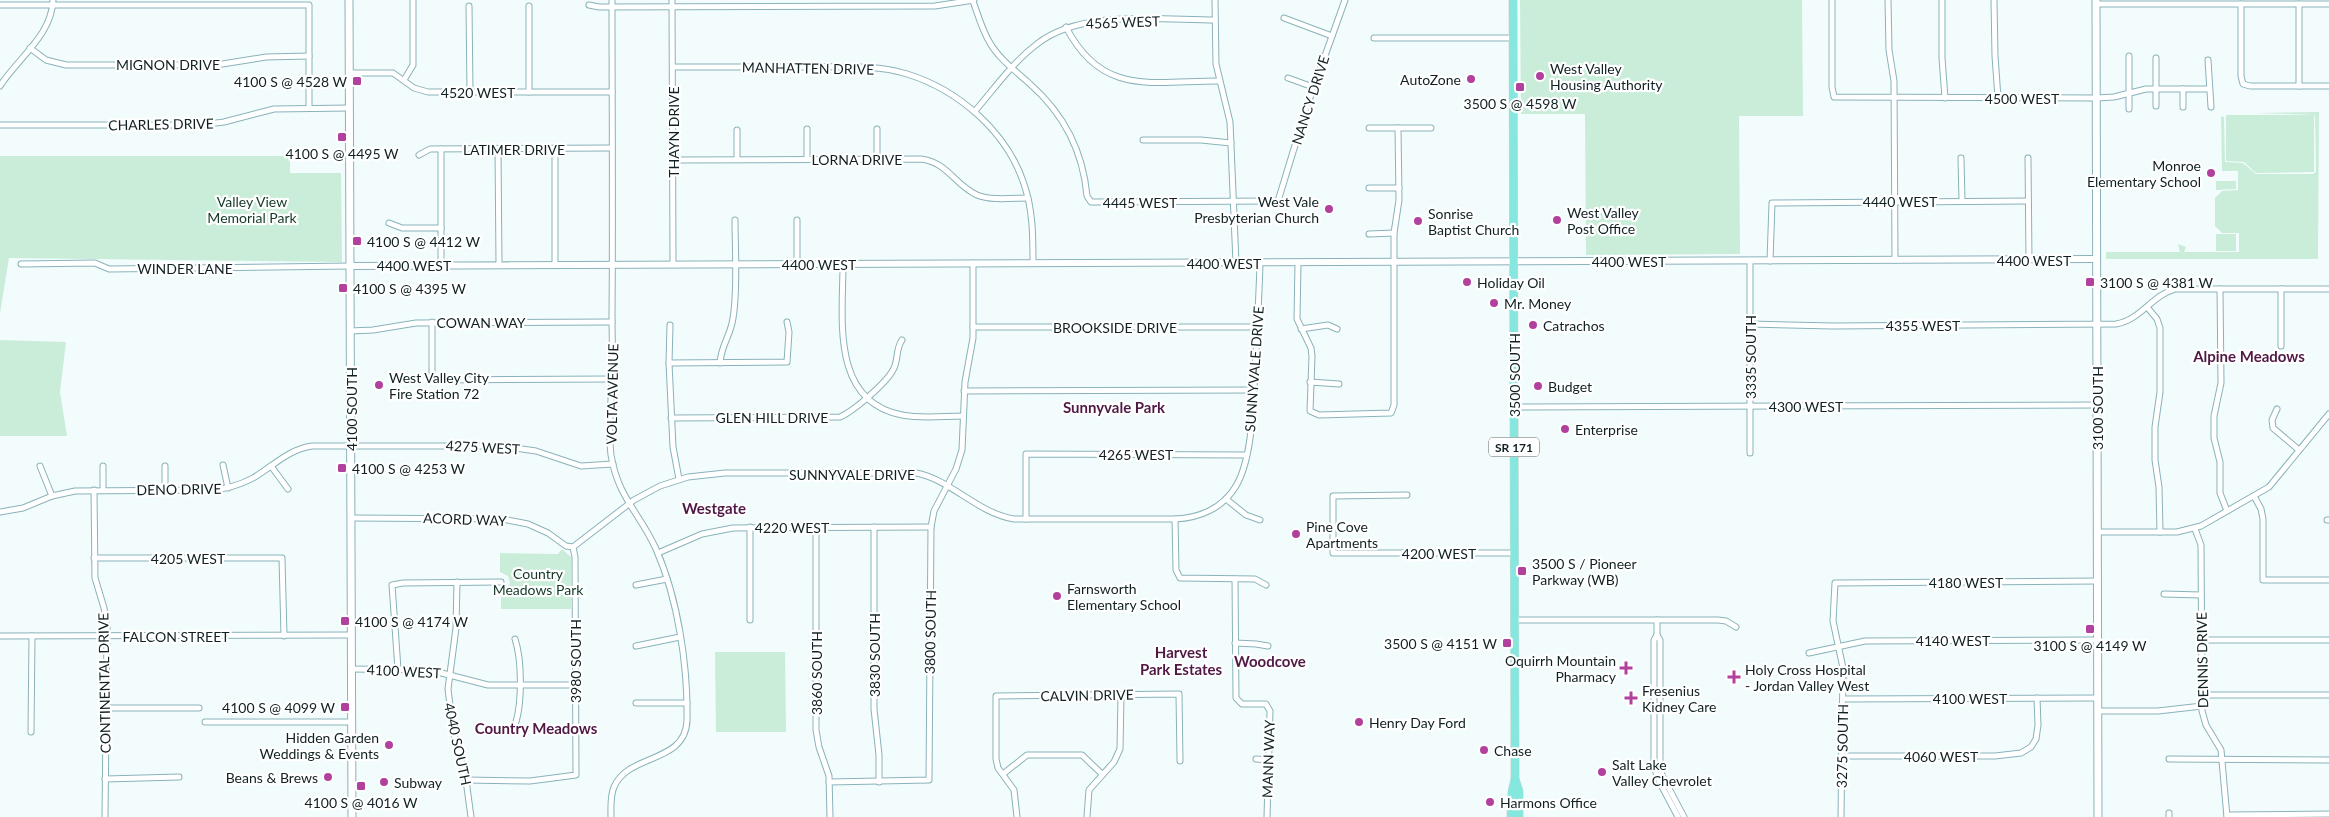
<svg xmlns="http://www.w3.org/2000/svg" width="2329" height="817" viewBox="0 0 2329 817" font-family="Lato,sans-serif">
<style>
.green{fill:#c9edd9}
.lines{fill:none;stroke-linecap:round;stroke-linejoin:round}
.minor-casing{stroke:#89b2ba;stroke-width:7}
.tertiary-casing{stroke:#89b2ba;stroke-width:8}
.secondary-casing{stroke:#89b2ba;stroke-width:9}
.primary-casing{stroke:#d4d7d7;stroke-width:9}
.minor{stroke:#fff;stroke-width:5}
.tertiary{stroke:#fff;stroke-width:6}
.secondary{stroke:#fff;stroke-width:7}
.primary{stroke:#86e7df;stroke-width:8}
.poi-dot{fill:#b2419d;stroke:#fff;stroke-width:2}
.labels{text-anchor:middle;dominant-baseline:central;stroke-width:4.5;stroke-linejoin:round;paint-order:stroke}
.shield{fill:#fff;stroke:#586365;stroke-width:1}
.shield-label{font-size:12px;font-weight:bold;fill:#102023}
.street-label{font-size:14px;fill:#102023;stroke:#fff}
.poi-label{font-size:14px;fill:#102023;stroke:#fff;text-anchor:start}
.park-label{font-size:14px;fill:#123827;stroke:#fff}
.neighbourhood-label{font-size:15px;font-weight:bold;fill:#501945;stroke:#fff}
</style>
<rect width="100%" height="100%" fill="#f3fcfd"/>
<!-- green -->
<g class="green">
<path d="M1520,0H1802L1803,116H1739L1740,254L1586,255L1585,114H1521Z"/>
<path d="M2319,112L2318,259H2106V252H2180L2178,244L2186,247L2184,252H2239V233H2222L2215,226V198L2222,191L2238,190V171H2222L2221,116L2224,117L2225,162L2243,163L2256,174H2313L2316,172L2315,115L2254,113Z"/>
<path d="M2226,115H2314V172L2256,173L2244,162L2226,161Z"/>
<path d="M0,156H290V173H341L342,262L9,258L0,313Z"/>
<path d="M2216,181H2236V189L2216,190Z"/>
<rect x="2216" y="234" width="20" height="17"/>
<path d="M0,340L66,342L60,392L67,436H0Z"/>
<path d="M562,549L571,557V609H501V592L507,589L510,583L508,576L500,572V553L558,554Z"/>
<path d="M715,652H785L786,732H716Z"/>
</g>
<g class="lines">
<defs>
<g id="minor">
<path d="M672,0L673,264"/>
<path d="M1215,0L1216,64L1230,122L1236,263"/>
<path d="M1832,0V87L1834,97L2097,98L2114,97L2146,89H2208"/>
<path d="M1888,0L1889,50L1894,81L1895,260"/>
<path d="M973,1C978,15 982,30 990,43C999,59 1017,72 1030,84C1064,114 1083,151 1087,196L1091,202H1097L1278,201L1307,106L1345,0"/>
<path d="M1942,1V58L1945,98"/>
<path d="M1994,1L1995,56L1998,98"/>
<path d="M2096,4H2329"/>
<path d="M2241,4V76L2243,84L2250,86H2329"/>
<path d="M2299,4V86"/>
<path d="M0,5H309V108"/>
<path d="M589,5L599,7L935,6L974,0"/>
<path d="M469,6L470,92"/>
<path d="M529,6V92"/>
<path d="M1284,18L1332,36"/>
<path d="M1066,27C1102,97 1152,81 1219,81"/>
<path d="M1374,38H1513"/>
<path d="M30,48L46,60L66,65H216L266,57L309,56"/>
<path d="M2129,56V109"/>
<path d="M2156,58V106"/>
<path d="M2208,60L2211,107"/>
<path d="M673,67C718,67 764,67 809,67C842,67 876,64 907,74C959,90 1007,132 1024,184C1033,210 1033,237 1033,263"/>
<path d="M349,73H393L414,88L428,92H612"/>
<path d="M1288,78L1313,87"/>
<path d="M404,80L413,65V0"/>
<path d="M0,86C18,58 52,35 53,0"/>
<path d="M2183,89V107"/>
<path d="M975,111C994,89 1013,62 1037,44C1081,9 1161,20 1215,20"/>
<path d="M0,125H200L224,122L274,109L350,108"/>
<path d="M1369,128H1431"/>
<path d="M807,129V159"/>
<path d="M877,129V159"/>
<path d="M1143,140H1201L1231,143"/>
<path d="M555,148V264"/>
<path d="M441,149V265"/>
<path d="M498,149L499,264"/>
<path d="M419,155L430,149L611,148"/>
<path d="M1961,158L1962,201"/>
<path d="M2028,158L2029,260"/>
<path d="M737,159V130"/>
<path d="M673,160L921,159C947,162 955,185 977,195C992,201 1012,198 1028,198"/>
<path d="M1369,188H1399"/>
<path d="M389,223L402,228H441"/>
<path d="M1369,234L1394,233"/>
<path d="M1750,261V453"/>
<path d="M1770,261L1772,203L2028,201"/>
<path d="M1298,263L1297,319L1311,348L1312,356L1310,411L1319,415L1391,413L1394,405V233L1399,200L1398,128"/>
<path d="M21,264L95,263L109,269L350,266"/>
<path d="M797,264V220"/>
<path d="M843,264C843,318 830,401 902,415C922,419 944,416 963,416"/>
<path d="M2220,289L2221,383L2214,416V438L2220,462V493L2227,511"/>
<path d="M2281,289V346"/>
<path d="M2147,307L2157,319L2160,328V392L2155,427V460L2159,487L2160,532"/>
<path d="M432,322V380L612,379"/>
<path d="M1749,324L1833,326L2116,324C2141,320 2152,295 2175,289H2329"/>
<path d="M670,325L669,363L673,447L679,479"/>
<path d="M973,327H1257"/>
<path d="M1301,329L1328,325L1337,329"/>
<path d="M350,331L373,330L416,323L612,322"/>
<path d="M669,363L787,362L789,332L787,322"/>
<path d="M720,363C721,345 731,335 733,318C738,289 735,250 735,220"/>
<path d="M1310,382L1339,384"/>
<path d="M964,391L1254,390"/>
<path d="M1514,407L2097,405"/>
<path d="M2277,409L2272,420L2273,428L2299,450"/>
<path d="M671,418L840,417C854,411 886,383 893,370C899,360 895,350 902,340"/>
<path d="M223,465L228,488"/>
<path d="M40,466L52,496"/>
<path d="M103,466V490"/>
<path d="M271,466L288,489"/>
<path d="M94,490L95,578L104,608L107,628L105,817"/>
<path d="M165,490V466"/>
<path d="M1407,495L1333,496V553H1514"/>
<path d="M2254,496L2261,509L2263,519V580H2329"/>
<path d="M1226,499L1246,515L1260,520"/>
<path d="M0,512L23,508L52,496L75,491L211,490C226,489 240,485 253,478C272,467 289,449 312,446H501L536,451L581,466L613,464"/>
<path d="M351,518L502,519L528,524L548,533L566,546L573,547"/>
<path d="M1026,519V454L1246,455"/>
<path d="M1175,519L1176,570L1180,578L1255,579L1266,585"/>
<path d="M2327,520H2329"/>
<path d="M750,527V620"/>
<path d="M816,527V730L819,747L829,776L830,817"/>
<path d="M874,527V709L879,755V782"/>
<path d="M2195,529L2201,545L2202,711L2206,725L2221,750L2227,817"/>
<path d="M2098,532H2177L2201,526L2269,487L2329,414"/>
<path d="M573,547L634,500L660,486L688,477L725,473H916C950,479 977,513 1014,519H1175C1200,518 1223,508 1236,486C1253,457 1253,403 1255,370C1257,334 1259,298 1260,263"/>
<path d="M658,553L702,534L733,528L931,527"/>
<path d="M94,558H282L284,636"/>
<path d="M1235,579L1236,698L1242,704H1266L1270,711L1267,817"/>
<path d="M457,582L456,628L448,689L453,730L466,780L471,817"/>
<path d="M636,585L667,579"/>
<path d="M2164,594L2201,595"/>
<path d="M1514,620H1718L1726,621L1736,627"/>
<path d="M1657,620V635L1660,640V767L1662,775L1684,817"/>
<path d="M1657,635L1654,640V767L1659,781L1678,817"/>
<path d="M0,636L351,635"/>
<path d="M515,639C522,660 522,701 516,722"/>
<path d="M2201,640H2329"/>
<path d="M1235,643L1256,644L1268,646"/>
<path d="M636,646L680,637"/>
<path d="M1809,653L1865,641L2098,640"/>
<path d="M351,669L430,670L488,685H575"/>
<path d="M398,669L392,585L403,583L501,582"/>
<path d="M2201,695H2329"/>
<path d="M1843,699L2098,698"/>
<path d="M636,703H687"/>
<path d="M105,708H199"/>
<path d="M2098,711H2158L2202,706"/>
<path d="M205,722H352"/>
<path d="M31,732L32,636"/>
<path d="M1841,756H1995L2021,753L2031,747L2036,739L2038,725L2037,698"/>
<path d="M1256,759L1269,760"/>
<path d="M2169,759L2329,760"/>
<path d="M1003,774L1027,755H1082L1102,774"/>
<path d="M105,779L179,777"/>
<path d="M466,780L530,781L576,775L575,557L573,547"/>
<path d="M829,782L929,780L931,527L934,511L956,469L962,450L965,382L973,338V263"/>
<path d="M2169,813V817"/>
<path d="M2227,815L2329,814"/>
<path d="M611,817C611,807 610,796 614,787C628,753 686,764 687,720C688,666 678,599 656,549C640,513 618,498 611,455C608,430 611,406 612,381C613,359 612,337 612,315C613,210 612,105 612,0"/>
<path d="M1017,817L1014,790L998,768L996,759V696L1179,694L1180,761"/>
<path d="M1087,817L1089,790L1114,762L1120,749L1121,695"/>
<path d="M1841,817L1843,668L1833,621L1835,583L2098,581"/>
</g>
<path id="tertiary" d="M350,266L2097,259"/>
<g id="secondary">
<path d="M349,0L352,817"/>
<path d="M2096,0L2098,817"/>
</g>
<g id="primary">
<path d="M1515,779L1519,791V817"/>
<path d="M1511,817L1512,792L1515,779L1513,0"/>
</g>
</defs>
<!-- minor casing -->
<use href="#minor" class="minor-casing"/>
<!-- tertiary casing -->
<use href="#tertiary" class="tertiary-casing"/>
<!-- secondary casing -->
<use href="#secondary" class="secondary-casing"/>
<!-- primary casing -->
<use href="#primary" class="primary-casing"/>
<!-- minor -->
<use href="#minor" class="minor"/>
<!-- tertiary -->
<use href="#tertiary" class="tertiary"/>
<!-- secondary -->
<use href="#secondary" class="secondary"/>
<!-- primary -->
<use href="#primary" class="primary"/>
</g>
<!-- markers -->
<g class="poi-dot">
<circle cx="1540" cy="76" r="5"/>
<circle cx="1471" cy="79" r="5"/>
<rect x="352" y="76" width="10" height="10" rx="2.5"/>
<rect x="1515" y="82" width="10" height="10" rx="2.5"/>
<rect x="337" y="132" width="10" height="10" rx="2.5"/>
<circle cx="2211" cy="173" r="5"/>
<circle cx="1329" cy="209" r="5"/>
<circle cx="1557" cy="220" r="5"/>
<circle cx="1418" cy="221" r="5"/>
<rect x="352" y="236" width="10" height="10" rx="2.5"/>
<circle cx="1467" cy="282" r="5"/>
<rect x="2085" y="277" width="10" height="10" rx="2.5"/>
<rect x="338" y="283" width="10" height="10" rx="2.5"/>
<circle cx="1494" cy="303" r="5"/>
<circle cx="1533" cy="325" r="5"/>
<circle cx="379" cy="385" r="5"/>
<circle cx="1538" cy="386" r="5"/>
<circle cx="1565" cy="429" r="5"/>
<rect x="337" y="463" width="10" height="10" rx="2.5"/>
<circle cx="1296" cy="534" r="5"/>
<rect x="1517" y="566" width="10" height="10" rx="2.5"/>
<circle cx="1057" cy="596" r="5"/>
<rect x="340" y="616" width="10" height="10" rx="2.5"/>
<rect x="2085" y="624" width="10" height="10" rx="2.5"/>
<rect x="1502" y="638" width="10" height="10" rx="2.5"/>
<path d="M1623.5 660.5h5v5h5v5h-5v5h-5v-5h-5v-5h5z"/>
<path d="M1731.5 669.5h5v5h5v5h-5v5h-5v-5h-5v-5h5z"/>
<path d="M1628.5 690.5h5v5h5v5h-5v5h-5v-5h-5v-5h5z"/>
<rect x="340" y="702" width="10" height="10" rx="2.5"/>
<circle cx="1359" cy="722" r="5"/>
<circle cx="389" cy="745" r="5"/>
<circle cx="1484" cy="750" r="5"/>
<circle cx="1602" cy="772" r="5"/>
<circle cx="328" cy="777" r="5"/>
<circle cx="384" cy="782" r="5"/>
<rect x="356" y="781" width="10" height="10" rx="2.5"/>
<circle cx="1490" cy="802" r="5"/>
</g>
<g class="labels">
<!-- shield labels -->
<rect class="shield" x="1489" y="437.5" width="50" height="19" rx="4"/>
<g class="shield-label">
<text x="1514" y="447">SR 171</text>
</g>
<!-- street labels -->
<g class="street-label">
<text transform="translate(1123 22) rotate(-2)">4565 WEST</text>
<text x="168" y="64">MIGNON DRIVE</text>
<text transform="translate(808 68) rotate(1)">MANHATTEN DRIVE</text>
<text x="478" y="92">4520 WEST</text>
<text x="2022" y="98">4500 WEST</text>
<text transform="translate(1310 100) rotate(-72)">NANCY DRIVE</text>
<text transform="translate(161 124) rotate(-1)">CHARLES DRIVE</text>
<text transform="translate(673 132) rotate(-90)">THAYN DRIVE</text>
<text x="514" y="149">LATIMER DRIVE</text>
<text x="857" y="159">LORNA DRIVE</text>
<text x="1900" y="201">4440 WEST</text>
<text x="1140" y="202">4445 WEST</text>
<text x="2034" y="260">4400 WEST</text>
<text x="1629" y="261">4400 WEST</text>
<text x="1224" y="263">4400 WEST</text>
<text x="819" y="264">4400 WEST</text>
<text x="414" y="265">4400 WEST</text>
<text x="185" y="268">WINDER LANE</text>
<text x="481" y="322">COWAN WAY</text>
<text x="1923" y="325">4355 WEST</text>
<text x="1115" y="327">BROOKSIDE DRIVE</text>
<text transform="translate(1750 357) rotate(-90)">3335 SOUTH</text>
<text transform="translate(1254 369) rotate(-86)">SUNNYVALE DRIVE</text>
<text transform="translate(1514 375) rotate(-90)">3500 SOUTH</text>
<text transform="translate(612 394) rotate(-89)">VOLTA AVENUE</text>
<text x="1806" y="406">4300 WEST</text>
<text transform="translate(2097 408) rotate(-90)">3100 SOUTH</text>
<text transform="translate(351 409) rotate(-90)">4100 SOUTH</text>
<text x="772" y="417">GLEN HILL DRIVE</text>
<text transform="translate(483 447) rotate(3)">4275 WEST</text>
<text x="1136" y="454">4265 WEST</text>
<text x="852" y="474">SUNNYVALE DRIVE</text>
<text transform="translate(179 489) rotate(-1)">DENO DRIVE</text>
<text transform="translate(465 519) rotate(2)">ACORD WAY</text>
<text x="792" y="527">4220 WEST</text>
<text x="1439" y="553">4200 WEST</text>
<text x="188" y="558">4205 WEST</text>
<text x="1966" y="582">4180 WEST</text>
<text transform="translate(930 632) rotate(-89)">3800 SOUTH</text>
<text x="176" y="636">FALCON STREET</text>
<text x="1953" y="640">4140 WEST</text>
<text transform="translate(874 655) rotate(-90)">3830 SOUTH</text>
<text transform="translate(2202 660) rotate(-91)">DENNIS DRIVE</text>
<text transform="translate(575 661) rotate(-90)">3980 SOUTH</text>
<text transform="translate(404 671) rotate(3)">4100 WEST</text>
<text transform="translate(816 673) rotate(-90)">3860 SOUTH</text>
<text transform="translate(104 683) rotate(-91)">CONTINENTAL DRIVE</text>
<text transform="translate(1087 695) rotate(-1)">CALVIN DRIVE</text>
<text x="1970" y="698">4100 WEST</text>
<text transform="translate(458 744) rotate(78)">4040 SOUTH</text>
<text transform="translate(1842 746) rotate(-89)">3275 SOUTH</text>
<text x="1941" y="756">4060 WEST</text>
<text transform="translate(1268 759) rotate(-88)">MANN WAY</text>
</g>
<!-- poi labels -->
<g class="poi-label">
<text x="1550" y="68">West Valley<tspan x="1550" dy="16">Housing Authority</tspan></text>
<text x="1461" y="79" text-anchor="end">AutoZone</text>
<text x="347" y="81" text-anchor="end">4100 S @ 4528 W</text>
<text x="1520" y="103" text-anchor="middle">3500 S @ 4598 W</text>
<text x="342" y="153" text-anchor="middle">4100 S @ 4495 W</text>
<text x="2201" y="165" text-anchor="end">Monroe<tspan x="2201" dy="16">Elementary School</tspan></text>
<text x="1319" y="201" text-anchor="end">West Vale<tspan x="1319" dy="16">Presbyterian Church</tspan></text>
<text x="1567" y="212">West Valley<tspan x="1567" dy="16">Post Office</tspan></text>
<text x="1428" y="213">Sonrise<tspan x="1428" dy="16">Baptist Church</tspan></text>
<text x="367" y="241">4100 S @ 4412 W</text>
<text x="1477" y="282">Holiday Oil</text>
<text x="2100" y="282">3100 S @ 4381 W</text>
<text x="353" y="288">4100 S @ 4395 W</text>
<text x="1504" y="303">Mr. Money</text>
<text x="1543" y="325">Catrachos</text>
<text x="389" y="377">West Valley City<tspan x="389" dy="16">Fire Station 72</tspan></text>
<text x="1548" y="386">Budget</text>
<text x="1575" y="429">Enterprise</text>
<text x="352" y="468">4100 S @ 4253 W</text>
<text x="1306" y="526">Pine Cove<tspan x="1306" dy="16">Apartments</tspan></text>
<text x="1532" y="563">3500 S / Pioneer<tspan x="1532" dy="16">Parkway (WB)</tspan></text>
<text x="1067" y="588">Farnsworth<tspan x="1067" dy="16">Elementary School</tspan></text>
<text x="355" y="621">4100 S @ 4174 W</text>
<text x="1497" y="643" text-anchor="end">3500 S @ 4151 W</text>
<text x="2090" y="645" text-anchor="middle">3100 S @ 4149 W</text>
<text x="1616" y="660" text-anchor="end">Oquirrh Mountain<tspan x="1616" dy="16">Pharmacy</tspan></text>
<text x="1745" y="669">Holy Cross Hospital<tspan x="1745" dy="16">- Jordan Valley West</tspan></text>
<text x="1642" y="690">Fresenius<tspan x="1642" dy="16">Kidney Care</tspan></text>
<text x="335" y="707" text-anchor="end">4100 S @ 4099 W</text>
<text x="1369" y="722">Henry Day Ford</text>
<text x="379" y="737" text-anchor="end">Hidden Garden<tspan x="379" dy="16">Weddings &amp; Events</tspan></text>
<text x="1494" y="750">Chase</text>
<text x="1612" y="764">Salt Lake<tspan x="1612" dy="16">Valley Chevrolet</tspan></text>
<text x="318" y="777" text-anchor="end">Beans &amp; Brews</text>
<text x="394" y="782">Subway</text>
<text x="361" y="802" text-anchor="middle">4100 S @ 4016 W</text>
<text x="1500" y="802">Harmons Office</text>
</g>
<!-- park labels -->
<g class="park-label">
<text x="252" y="201">Valley View<tspan x="252" dy="16">Memorial Park</tspan></text>
<text x="538" y="573">Country<tspan x="538" dy="16">Meadows Park</tspan></text>
</g>
<!-- neighbourhood labels -->
<g class="neighbourhood-label">
<text x="2249" y="356">Alpine Meadows</text>
<text x="1114" y="407">Sunnyvale Park</text>
<text x="714" y="508">Westgate</text>
<text x="1181" y="652">Harvest<tspan x="1181" dy="17">Park Estates</tspan></text>
<text x="1270" y="661">Woodcove</text>
<text x="536" y="728">Country Meadows</text>
</g>
</g>
</svg>
